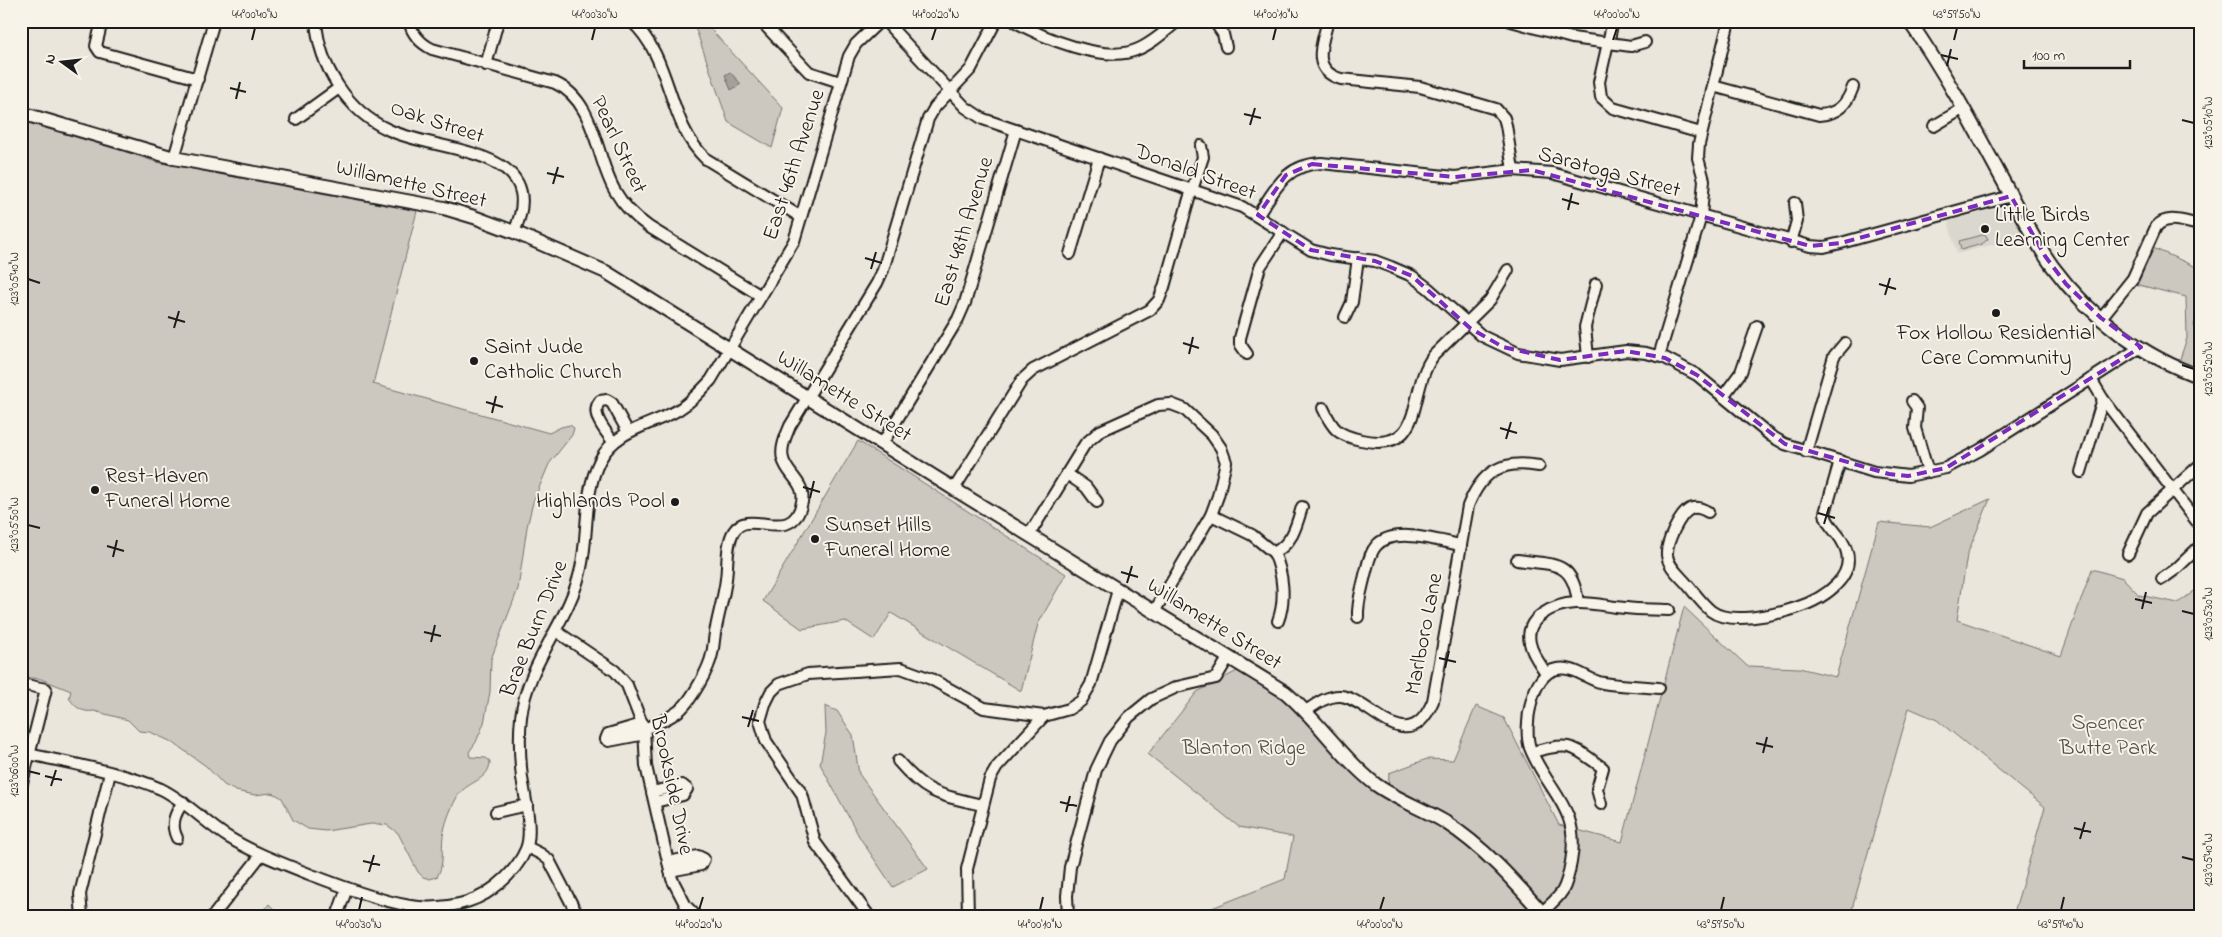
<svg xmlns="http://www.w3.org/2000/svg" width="2222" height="937" viewBox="0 0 2222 937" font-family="'Indie Flower',sans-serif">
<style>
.built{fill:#dad7ce}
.green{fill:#ccc8c0;stroke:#74726e}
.water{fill:#a3a19a;stroke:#6d6c68}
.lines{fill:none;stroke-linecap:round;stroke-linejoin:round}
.minor-casing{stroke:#1c1c1c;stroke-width:14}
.major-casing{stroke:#1c1c1c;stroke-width:16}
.minor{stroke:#f7f3e8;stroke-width:10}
.major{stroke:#f7f3e8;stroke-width:12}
.marked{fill:none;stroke:#7b2cbf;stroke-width:4;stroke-dasharray:10 6;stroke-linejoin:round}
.ticks{fill:none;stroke:#1c1c1c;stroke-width:2}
.poi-dot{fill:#1c1c1c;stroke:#f7f3e8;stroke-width:2}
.labels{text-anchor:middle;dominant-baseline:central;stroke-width:4;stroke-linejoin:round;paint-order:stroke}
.street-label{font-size:22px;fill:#1c1c1c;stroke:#f7f3e8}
.poi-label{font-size:22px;fill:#1c1c1c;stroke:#f7f3e8;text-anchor:start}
.park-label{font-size:22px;fill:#51504d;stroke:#f7f3e8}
.neatline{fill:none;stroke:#1c1c1c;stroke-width:2}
.ticks-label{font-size:12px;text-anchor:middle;fill:#1c1c1c}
</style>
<rect width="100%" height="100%" fill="#eae6dc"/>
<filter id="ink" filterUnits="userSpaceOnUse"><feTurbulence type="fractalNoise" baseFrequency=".02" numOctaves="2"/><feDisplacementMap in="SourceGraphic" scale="10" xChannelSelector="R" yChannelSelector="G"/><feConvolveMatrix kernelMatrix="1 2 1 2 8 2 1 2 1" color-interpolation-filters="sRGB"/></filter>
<g filter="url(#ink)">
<!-- built -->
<path class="built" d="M2007,206L2025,236L1957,254L1948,221Z"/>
<!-- green -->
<g class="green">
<path d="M693,21H703L783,108L772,148L728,122Z"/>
<path d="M21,120L89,139L156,162L417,211L373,384L549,433L561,427L570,425L574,428L572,435L549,464L533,502L527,527L518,589L491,659L490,692L484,723L476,742L469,752L470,757L486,758L490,761C490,782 464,781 456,799C450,810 445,823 443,836C441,851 445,863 437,877L430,879L423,877L418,872L398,833L387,825L371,824L326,831L308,829L293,820L282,798L277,795L271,793L255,795L236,791L224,785L206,766L172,742L150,732L139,731L128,720L94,711C82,713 75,707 69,698L71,691L41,679L21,677Z"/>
<path d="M1985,234L1988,239L1982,244L1961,250L1959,241Z"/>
<path d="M2153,248L2201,269V303L2194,325L2201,369L2179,362L2187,338L2186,297L2135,284Z"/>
<path d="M858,441L1066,574L1038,624L1021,691L891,613L874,640L845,621L802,629L763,601Z"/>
<path d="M1990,499L1967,555L1957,620L2061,656L2092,569L2123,578L2139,595L2178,603L2201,586V916H2013L2045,807L1937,720L1909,708L1850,916H1545L1489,855L1388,793L1389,773L1427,759L1453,760L1476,706L1504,718L1559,825L1622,842L1684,607L1747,666L1799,668L1836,677L1879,522L1930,527Z"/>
<path d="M1239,670C1258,682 1279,693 1295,709C1321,734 1340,767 1370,788C1398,808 1431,819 1459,839C1489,860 1513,889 1537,916H1205L1207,910L1285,879L1293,837L1239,827L1148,754L1197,692Z"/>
<path d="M825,706L837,711L853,735L859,774L928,869L893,887L860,838L820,764L826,733Z"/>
<path d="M269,904L280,916H260Z"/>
</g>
<!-- water -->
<path class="water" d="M730,72L741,84L731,90L725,75Z"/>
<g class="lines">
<defs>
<g id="minor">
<path d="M102,21L96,46L100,52L198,79"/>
<path d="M316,21C319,66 347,111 389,130C437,153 553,146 514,232"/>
<path d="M409,21C412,34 420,43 432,49L555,83C596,101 595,157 615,191C624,207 635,217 649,227L761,296"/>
<path d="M631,21C673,58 666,122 706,159L801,217"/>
<path d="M761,21L809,72L840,82"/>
<path d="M885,21L965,107L983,119L1242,207L1311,250L1330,255L1375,261L1391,267L1412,276L1428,288L1482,336L1518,353L1560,360L1626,351L1646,353L1665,358L1697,375L1771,436L1785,444L1874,472L1908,476L1946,468L1980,450L2141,347"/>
<path d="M1014,21C1043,38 1104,63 1136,50C1152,44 1165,31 1178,21"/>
<path d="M1214,21L1223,34L1226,47"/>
<path d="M1328,21C1322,43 1310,70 1341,79L1420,87L1496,109L1504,118L1506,125L1513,170"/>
<path d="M1511,21L1572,38L1631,46L1645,42"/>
<path d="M1613,21L1599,82L1601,97L1613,108L1701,133"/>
<path d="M486,65L498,21"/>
<path d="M1713,86L1819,115C1838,114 1847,104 1853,87"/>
<path d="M296,119L339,88"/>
<path d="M1934,126L1964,108"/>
<path d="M174,158L214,21"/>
<path d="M1258,215C1276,188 1285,165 1321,163L1455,177L1513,170L1552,173L1810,246L1824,247L1841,243L2011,196"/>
<path d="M1791,242L1797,221L1795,203"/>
<path d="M1070,254L1099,158"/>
<path d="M1345,317L1352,302L1358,258"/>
<path d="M2101,318L2133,278L2156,227C2167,214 2184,222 2200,225"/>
<path d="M1247,354L1240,344V338L1260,267L1283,232"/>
<path d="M1659,356L1701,216L1704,180L1698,158L1699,144L1729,21"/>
<path d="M1588,357L1585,327L1596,284"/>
<path d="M2091,379L2103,399L2201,527"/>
<path d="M1724,395L1741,372L1757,326"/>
<path d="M1912,401L1917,408L1915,428L1928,472"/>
<path d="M1323,408C1333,430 1338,435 1361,440C1428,454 1406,391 1434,355L1490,300L1508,270"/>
<path d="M613,442C606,431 589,414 600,401L607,400L612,403L628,432"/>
<path d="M882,444L958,319L965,303L1016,130"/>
<path d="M1806,452L1834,356L1845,343"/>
<path d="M2081,472L2103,399"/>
<path d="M1067,474L1086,487L1097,502"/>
<path d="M954,489L1022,380L1033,370L1150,310L1159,300L1164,287L1189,199L1203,157L1201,146"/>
<path d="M1708,512C1703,509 1696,506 1690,509C1679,515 1666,543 1667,555C1668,566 1679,575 1686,583C1694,592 1701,603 1711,611C1729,625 1775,615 1796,608C1823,599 1863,575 1842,541C1837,532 1826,524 1825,513L1840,461"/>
<path d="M1211,515L1252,535L1274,553"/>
<path d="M1029,535L1085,444L1100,431L1158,405L1171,404L1184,409L1212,435L1221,448L1226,462L1218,496L1211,515L1154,612"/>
<path d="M2128,554L2147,513L2201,464"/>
<path d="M1517,560C1554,565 1573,560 1578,603"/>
<path d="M2162,579L2176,569L2201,545"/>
<path d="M1358,617C1357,603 1362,589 1365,575C1368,565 1369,554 1376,546C1393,526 1439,541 1461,545"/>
<path d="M1278,621C1286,600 1283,573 1274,553C1293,542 1296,527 1302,507"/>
<path d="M556,631L615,671L627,685L644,729L646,766L672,879L686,906L696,916"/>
<path d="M1546,673C1540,664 1532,654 1530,643C1524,617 1555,604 1576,603C1593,602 1610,607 1626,608C1640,610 1655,609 1669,610"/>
<path d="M21,684L46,689L21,787"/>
<path d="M1306,711C1316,704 1328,695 1341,696C1372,700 1408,761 1433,701L1468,506C1482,471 1502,459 1539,466"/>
<path d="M642,724L608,734L606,739L609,741L645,734"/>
<path d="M644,729C656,724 671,718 681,709C692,699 709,669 712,654C714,645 714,636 716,628C719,612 724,596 726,579C728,565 726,543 734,531C749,507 793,547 802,502C806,483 787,475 783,459C780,448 786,436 790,426L877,283L883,270L928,119L935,107L971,69L996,21"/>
<path d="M21,752C65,763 120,771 161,789C186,801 205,823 228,837C254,853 282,863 309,874C342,886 376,900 410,906C433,910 465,906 485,894C502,883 518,868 526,849C533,832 525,796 522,778C520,759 519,735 521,717C527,662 570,621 581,568C589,532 583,493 600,460C616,429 651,426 678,410C691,402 701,391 711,380L794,241L849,56L856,44L880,21"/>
<path d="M1532,752C1572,741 1572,746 1603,768L1597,789L1601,804"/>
<path d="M898,761C927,795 940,795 982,805"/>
<path d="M652,792L682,785L687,789L683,795L655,802"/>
<path d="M496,812L527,805"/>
<path d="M177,838C170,824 175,814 183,802"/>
<path d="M527,847L541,854L549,860L578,916"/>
<path d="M668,862L698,856L704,859L701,865L670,871"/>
<path d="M1542,912C1563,894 1566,890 1571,862C1581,808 1548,793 1530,748C1523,728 1531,673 1557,669C1576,666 1587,680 1603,683C1621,686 1641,686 1659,688"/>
<path d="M82,916L80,894L110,773"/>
<path d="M213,916L261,855"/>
<path d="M337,916L347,888"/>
<path d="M869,916L815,842L802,794L766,741L760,721L765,704L771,692L779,684L808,674L901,668L931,679L984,708L1044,716L1069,709L1081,701L1091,684L1118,590"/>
<path d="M968,916L967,869L990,779L997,767L1044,716"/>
<path d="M1068,916L1067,896L1070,867L1096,770L1110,741L1129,717L1151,699L1177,687L1216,678L1228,658"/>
</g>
<g id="major">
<path d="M1909,21C1944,71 1973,125 2002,179C2018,208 2033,240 2053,267C2090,317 2143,357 2201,377"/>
<path d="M21,113L174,158L444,208L474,217L514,232L606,272L954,489L1285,692C1318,720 1341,757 1375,784C1397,800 1422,808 1445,822C1484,847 1514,881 1545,916"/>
</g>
</defs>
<!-- minor casing -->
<use href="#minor" class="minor-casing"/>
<!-- major casing -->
<use href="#major" class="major-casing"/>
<!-- minor -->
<use href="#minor" class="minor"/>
<!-- major -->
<use href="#major" class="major"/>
</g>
</g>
<!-- marked area -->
<path class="marked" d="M1312,164L1455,177L1532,170L1810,246L1841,243L2011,196L2045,256L2066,284L2101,318L2141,347L1946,468L1908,476L1889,474L1785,444L1697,375L1665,358L1626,351L1560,360L1503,347L1470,328L1412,276L1375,261L1311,250L1258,215L1286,175Z"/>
<!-- ticks -->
<path class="ticks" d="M252,40L255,28M592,40L595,28M932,40L936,28M1273,40L1276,28M1613,40L1617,28M1954,40L1957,28M1941,55L1958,59M1947,66L1951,49M230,88L246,92M236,99L240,82M1244,114L1261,118M2182,120L2194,123M1250,125L1255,108M547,173L564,177M553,184L558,167M1562,199L1579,204M1568,210L1572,193M865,258L882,263M871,269L876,252M28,279L40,283M1879,284L1896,289M1885,295L1890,278M168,317L185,322M174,328L179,311M1183,343L1199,348M1189,354L1193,337M2182,365L2194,369M486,402L503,407M492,413L496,396M1500,428L1517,433M1506,439L1511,422M803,487L820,492M810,498L814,481M1818,513L1835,518M1824,524L1829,507M28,525L40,528M107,546L124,551M113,557L117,540M1121,572L1138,577M1127,583L1132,566M2135,599L2152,603M2142,609L2146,592M2182,611L2194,614M424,632L441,636M431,642L435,625M1439,658L1456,662M1445,668L1449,651M742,717L759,721M748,727L753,710M1756,743L1773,747M1763,753L1767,737M28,771L40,774M45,776L62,780M51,786L56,770M1060,802L1077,806M1066,812L1070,796M2074,828L2091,832M2080,839L2085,822M2182,857L2194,860M363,861L380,865M369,872L374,855M359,910L362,897M699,910L703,897M1040,910L1043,897M1380,910L1384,897M1721,910L1724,897M2061,910L2064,897"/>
<!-- markers -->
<g class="poi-dot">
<circle cx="1985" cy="229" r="5"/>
<circle cx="1996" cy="313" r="5"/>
<circle cx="474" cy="361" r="5"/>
<circle cx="95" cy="490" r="5"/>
<circle cx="675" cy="502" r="5"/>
<circle cx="815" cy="539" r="5"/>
</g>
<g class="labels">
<!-- street labels -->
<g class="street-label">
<text transform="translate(437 123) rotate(18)">Oak Street</text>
<text transform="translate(618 145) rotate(65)">Pearl Street</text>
<text transform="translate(795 165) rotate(-72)">East 46th Avenue</text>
<text transform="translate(1195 173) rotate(20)">Donald Street</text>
<text transform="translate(1609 173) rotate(15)">Saratoga Street</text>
<text transform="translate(411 185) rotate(13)">Willamette Street</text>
<text transform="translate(965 232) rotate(-73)">East 48th Avenue</text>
<text transform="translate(844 397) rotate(32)">Willamette Street</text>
<text transform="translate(1214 625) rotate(32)">Willamette Street</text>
<text transform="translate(535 629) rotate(-68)">Brae Burn Drive</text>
<text transform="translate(1425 634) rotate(-79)">Marlboro Lane</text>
<text transform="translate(671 785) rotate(78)">Brookside Drive</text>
</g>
<!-- poi labels -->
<g class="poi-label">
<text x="1995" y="216">Little Birds<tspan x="1995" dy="25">Learning Center</tspan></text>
<text x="1996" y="334" text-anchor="middle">Fox Hollow Residential<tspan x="1996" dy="25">Care Community</tspan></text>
<text x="484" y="348">Saint Jude<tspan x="484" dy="25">Catholic Church</tspan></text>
<text x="105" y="477">Rest-Haven<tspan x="105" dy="25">Funeral Home</tspan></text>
<text x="665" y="502" text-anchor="end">Highlands Pool</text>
<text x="825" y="526">Sunset Hills<tspan x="825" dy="25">Funeral Home</tspan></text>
</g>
<!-- park labels -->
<g class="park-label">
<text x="2108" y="724">Spencer<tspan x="2108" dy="25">Butte Park</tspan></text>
<text x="1244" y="749">Blanton Ridge</text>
</g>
</g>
<!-- margin -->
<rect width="2222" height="937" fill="none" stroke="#f7f3e8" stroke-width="55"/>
<!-- north arrow -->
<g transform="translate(62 62) rotate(285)" stroke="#f7f3e8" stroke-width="4" paint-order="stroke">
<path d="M0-4L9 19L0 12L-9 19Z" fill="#1c1c1c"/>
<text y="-8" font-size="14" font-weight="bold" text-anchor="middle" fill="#1c1c1c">N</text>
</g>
<!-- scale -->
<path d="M2024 60v8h106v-8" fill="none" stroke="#1c1c1c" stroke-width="2.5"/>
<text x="2032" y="60" font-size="15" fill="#1c1c1c" stroke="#f7f3e8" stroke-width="4" paint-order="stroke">100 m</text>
<rect x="28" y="28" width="2166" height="882" class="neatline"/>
<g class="ticks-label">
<text x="255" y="18">44°00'40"N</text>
<text x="595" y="18">44°00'30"N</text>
<text x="936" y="18">44°00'20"N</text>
<text x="1276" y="18">44°00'10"N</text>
<text x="1617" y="18">44°00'00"N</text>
<text x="1957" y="18">43°59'50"N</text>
<text transform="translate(2208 123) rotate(-90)" y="4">123°05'10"W</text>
<text transform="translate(14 279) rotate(-90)" y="4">123°05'40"W</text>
<text transform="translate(2208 369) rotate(-90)" y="4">123°05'20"W</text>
<text transform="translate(14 525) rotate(-90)" y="4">123°05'50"W</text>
<text transform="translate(2208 614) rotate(-90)" y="4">123°05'30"W</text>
<text transform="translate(14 771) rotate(-90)" y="4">123°06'00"W</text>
<text transform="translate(2208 860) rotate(-90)" y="4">123°05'40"W</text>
<text x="359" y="928">44°00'30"N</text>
<text x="699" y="928">44°00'20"N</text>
<text x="1040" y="928">44°00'10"N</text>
<text x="1380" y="928">44°00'00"N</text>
<text x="1721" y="928">43°59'50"N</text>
<text x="2061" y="928">43°59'40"N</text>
</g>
</svg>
